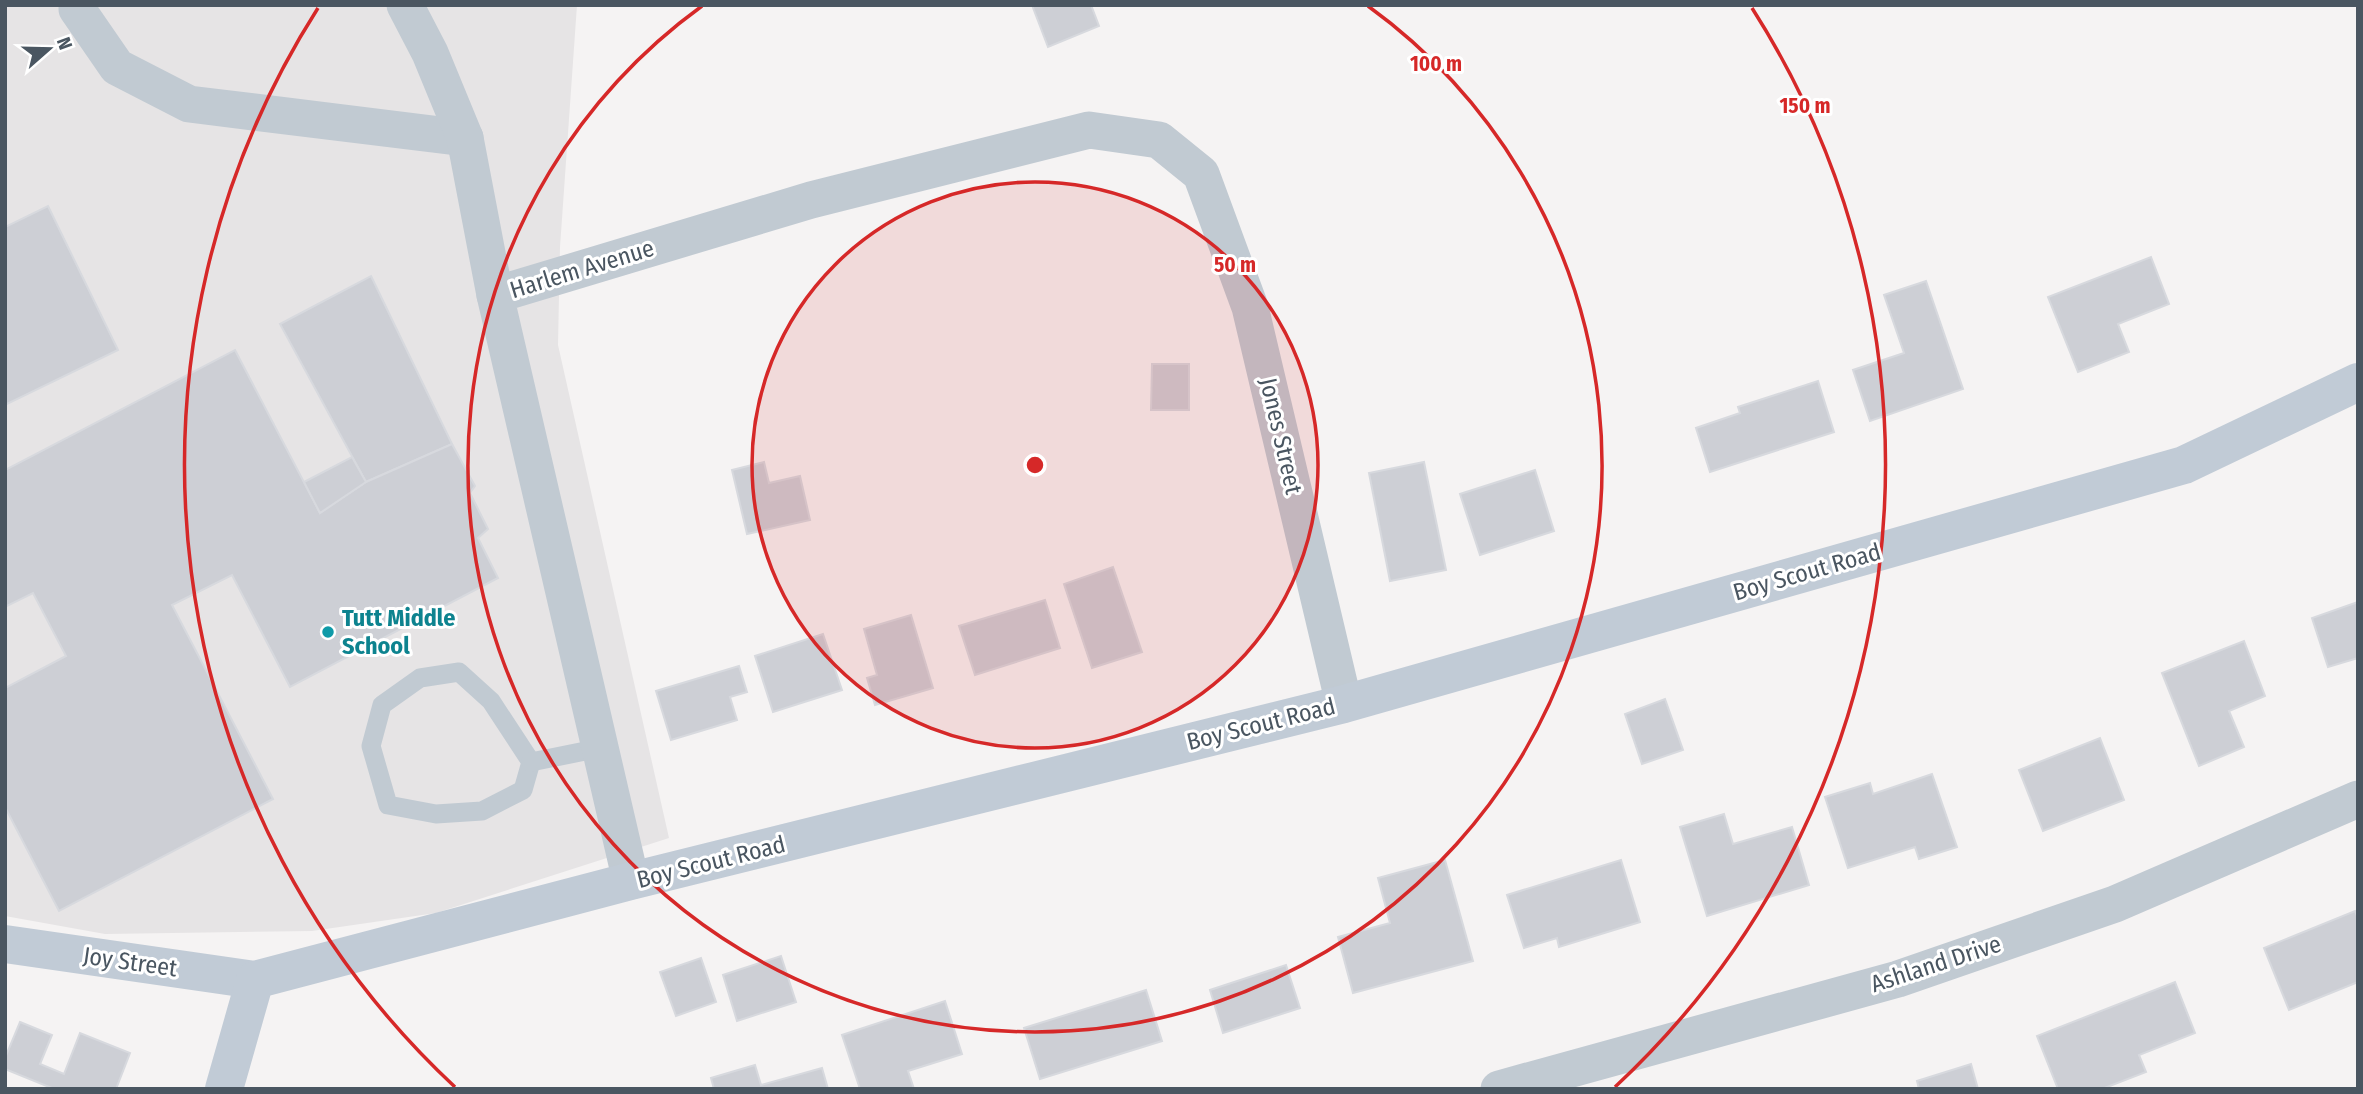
<svg xmlns="http://www.w3.org/2000/svg" width="2363" height="1094" viewBox="0 0 2363 1094" font-family="'Fira Sans Condensed',sans-serif">
<style>
.education{fill:#e6e4e5}
.building{fill:#cdcfd5;stroke:#d7d9de;stroke-width:2}
.lines{fill:none;stroke-linecap:round;stroke-linejoin:round}
.lane{stroke:#c1cad2;stroke-width:19}
.street{stroke:#c1cad2;stroke-width:37}
.secondary{stroke:#c1cbd6;stroke-width:38}
.ring{fill:none;stroke:#d62828;stroke-width:3.5}
.culture-dot{fill:#0f9aa8;stroke:#fff;stroke-width:2.5}
.labels{text-anchor:middle;dominant-baseline:central;stroke-width:6;stroke-linejoin:round;paint-order:stroke}
.street-label{font-size:24px;fill:#4a5661;stroke:#fff}
.culture-label{font-size:24px;font-weight:bold;fill:#0d838f;stroke:#fff;text-anchor:start}
.centre{fill:#d62828;stroke:#fff;stroke-width:3.5}
.ring-label{font-size:21px;text-anchor:middle;font-weight:bold;fill:#d62828;stroke:#fff;stroke-width:6;stroke-linejoin:round;paint-order:stroke}
</style>
<rect width="100%" height="100%" fill="#f5f3f3"/>
<!-- education -->
<path class="education" d="M5,5H577L560,247L558,345L669,838L436,913L312,931L105,934L5,916Z"/>
<!-- building -->
<g class="building">
<path d="M1032,5H1091L1099,26L1048,47Z"/>
<path d="M48,206L118,350L5,405V227Z"/>
<path d="M2151,257L2169,304L2118,324L2129,352L2078,372L2048,297Z"/>
<path d="M371,276L452,444L366,482L280,324Z"/>
<path d="M1926,281L1963,389L1870,421L1853,370L1904,353L1884,295Z"/>
<path d="M235,350L320,513L366,482L452,444L475,486L470,493L488,529L478,538L498,578L290,687L232,575L172,605L273,799L59,911L5,807V688L66,656L33,593L5,607V470Z"/>
<path d="M1152,364H1189V410H1151Z"/>
<path d="M1818,381L1834,432L1710,472L1696,428L1740,413L1738,407Z"/>
<path d="M352,457L366,482L320,513L304,482Z"/>
<path d="M764,462L769,483L800,476L810,520L747,534L732,470Z"/>
<path d="M1424,462L1446,570L1390,581L1369,473Z"/>
<path d="M1535,470L1554,531L1480,555L1460,494Z"/>
<path d="M1113,567L1142,652L1092,668L1064,584Z"/>
<path d="M1045,600L1060,648L975,675L959,626Z"/>
<path d="M2358,602V658L2328,667L2312,618Z"/>
<path d="M911,615L933,688L875,705L867,678L877,675L864,629Z"/>
<path d="M823,634L842,690L773,712L755,656Z"/>
<path d="M2244,641L2265,696L2229,711L2244,747L2199,766L2162,673Z"/>
<path d="M739,666L747,692L730,697L737,720L671,740L656,691Z"/>
<path d="M1665,699L1683,750L1642,764L1625,714Z"/>
<path d="M2100,738L2124,800L2043,831L2019,770Z"/>
<path d="M1932,774L1957,847L1919,859L1915,847L1848,868L1825,797L1870,783L1873,794Z"/>
<path d="M1724,814L1733,844L1792,827L1809,885L1707,916L1680,827Z"/>
<path d="M1445,860L1473,961L1353,993L1338,937L1390,923L1378,878Z"/>
<path d="M1621,860L1640,922L1559,947L1557,938L1524,948L1507,895Z"/>
<path d="M2355,911L2358,918V982L2289,1010L2264,948Z"/>
<path d="M781,956L796,1002L737,1021L723,975Z"/>
<path d="M701,958L716,1002L676,1016L660,972Z"/>
<path d="M1286,965L1300,1008L1223,1033L1210,990Z"/>
<path d="M2175,982L2195,1033L2139,1055L2146,1072L2102,1089H2058L2037,1036Z"/>
<path d="M1146,990L1162,1041L1040,1079L1024,1028Z"/>
<path d="M945,1001L962,1054L908,1071L914,1089H860L842,1035Z"/>
<path d="M20,1022L52,1035L40,1064L64,1074L80,1033L130,1053L116,1089H54L5,1069V1058Z"/>
<path d="M1971,1064L1978,1089H1919L1917,1081Z"/>
<path d="M755,1065L761,1085L822,1068L828,1089H714L711,1078Z"/>
</g>
<g class="lines">
<!-- lane -->
<g class="lane">
<path d="M459,672L491,701L531,762L523,790L482,811L436,814L388,805L371,746L382,705L420,678Z"/>
<path d="M531,762L600,748"/>
</g>
<!-- street -->
<g class="street">
<path d="M77,5V9L117,67L189,104L465,138"/>
<path d="M405,5L430,53L465,138L495,295"/>
<path d="M631,881L495,295L811,200L1089,130L1159,140L1201,174L1250,307L1344,704"/>
<path d="M1499,1089L1898,979L2115,904L2358,799"/>
</g>
<!-- secondary -->
<g class="secondary">
<path d="M5,944L255,980"/>
<path d="M224,1089L255,980L631,881L1344,704L2184,465L2358,382"/>
</g>
</g>
<!-- distance rings -->
<circle cx="1035" cy="465" r="283" fill="#d62828" fill-opacity=".12"/>
<g class="ring">
<circle cx="1035" cy="465" r="283"/>
<path d="M1368 6A567 567 0 1 1 702 6"/>
<path d="M455 1087A850 850 0 0 1 318 8M1752 8A850 850 0 0 1 1615 1087"/>
</g>
<!-- markers -->
<circle class="culture-dot" cx="328" cy="632" r="7"/>
<g class="labels">
<!-- street labels -->
<g class="street-label">
<text transform="translate(582 269) rotate(-17)">Harlem Avenue</text>
<text transform="translate(1281 436) rotate(77)">Jones Street</text>
<text transform="translate(1807 572) rotate(-16)">Boy Scout Road</text>
<text transform="translate(1261 724) rotate(-14)">Boy Scout Road</text>
<text transform="translate(711 862) rotate(-14)">Boy Scout Road</text>
<text transform="translate(130 962) rotate(8)">Joy Street</text>
<text transform="translate(1936 964) rotate(-18)">Ashland Drive</text>
</g>
<!-- culture labels -->
<g class="culture-label">
<text x="342" y="618">Tutt Middle<tspan x="342" dy="28">School</tspan></text>
</g>
</g>
<circle cx="1035" cy="465" r="10" class="centre"/>
<g class="ring-label">
<text x="1436" y="71">100 m</text>
<text x="1805" y="113">150 m</text>
<text x="1235" y="272">50 m</text>
</g>
<!-- border -->
<rect width="2363" height="1094" fill="none" stroke="#4a5661" stroke-width="14"/>
<!-- north arrow -->
<g transform="translate(49 49) rotate(70)" stroke="#ffffff" stroke-width="5" paint-order="stroke">
<path d="M0-5L12 26L0 18L-12 26Z" fill="#4a5661"/>
<text y="-10" font-size="19" font-weight="bold" text-anchor="middle" fill="#4a5661">N</text>
</g>
</svg>
